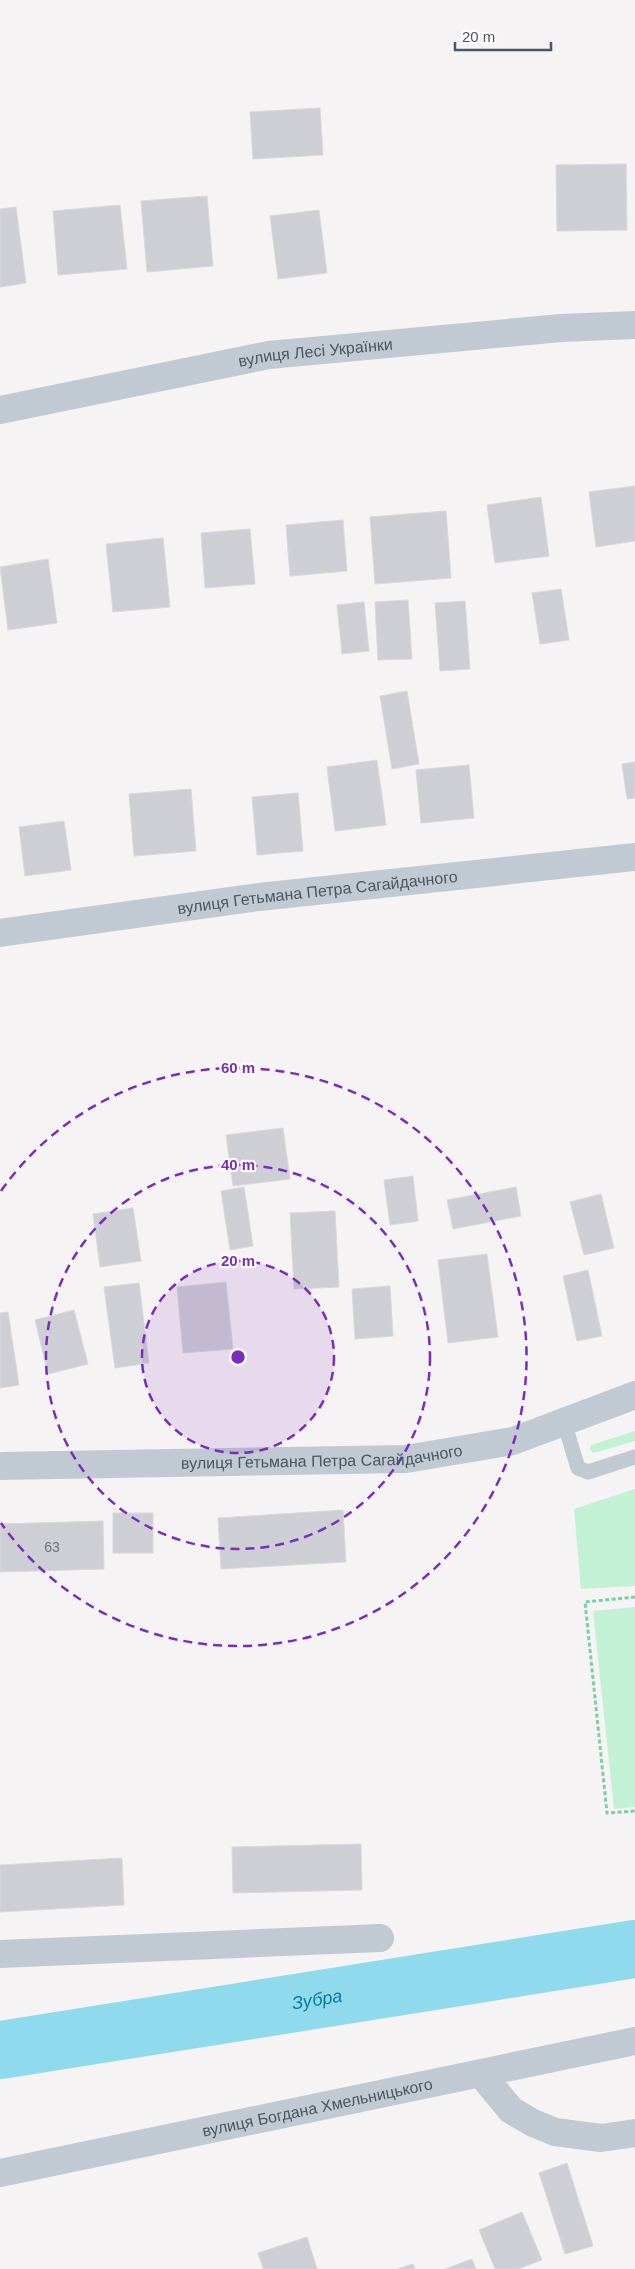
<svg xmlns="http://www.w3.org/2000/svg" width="635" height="2269" viewBox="0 0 635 2269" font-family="Helvetica,sans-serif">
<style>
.green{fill:#c3f1d5}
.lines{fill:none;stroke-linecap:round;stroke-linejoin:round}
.river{stroke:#90daee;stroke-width:58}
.building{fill:#cdcfd5;stroke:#d7d9de}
.path{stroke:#7ad0a6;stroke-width:3;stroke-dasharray:4 2.5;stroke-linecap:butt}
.service{stroke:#c1cad2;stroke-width:15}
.minor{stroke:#c1cad2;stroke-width:28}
.tertiary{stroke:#c1cad2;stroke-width:28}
.ring{fill:none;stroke:#7b2cbf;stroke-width:2.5;stroke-dasharray:9 6}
.labels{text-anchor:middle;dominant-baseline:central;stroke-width:4.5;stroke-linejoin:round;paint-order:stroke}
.number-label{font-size:14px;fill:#6b747e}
.street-label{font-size:16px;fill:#4a5661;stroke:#fff}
.water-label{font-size:18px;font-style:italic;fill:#0c7c9b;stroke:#fff}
.centre{fill:#7b2cbf;stroke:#fff;stroke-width:2.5}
.ring-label{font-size:15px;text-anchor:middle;font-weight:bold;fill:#7b2cbf;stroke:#fff;stroke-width:4.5;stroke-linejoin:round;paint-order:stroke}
</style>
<rect width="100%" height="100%" fill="#f5f3f3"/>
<!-- green -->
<g class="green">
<path d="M635,1431V1441L594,1453L590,1450L591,1445Z"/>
<path d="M635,1489V1586L581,1589L574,1509Z"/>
<path d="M635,1607V1807L614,1809L593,1611Z"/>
</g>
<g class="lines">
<!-- river -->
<path class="river" id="s1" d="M0,2050L635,1949"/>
</g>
<!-- building -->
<g class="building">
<path d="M320,108L323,155L253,159L250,112Z"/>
<path d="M626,164L627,230L557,231L556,165Z"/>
<path d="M207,196L213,266L147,272L141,201Z"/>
<path d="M120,205L127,269L58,275L53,211Z"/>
<path d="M16,207L26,283L0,287V209Z"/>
<path d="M319,210L327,273L278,279L270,216Z"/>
<path d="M635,486V541L596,547L589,492Z"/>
<path d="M541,497L549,556L495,563L487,505Z"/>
<path d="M446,511L451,578L375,584L370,517Z"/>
<path d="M343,520L347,571L290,576L286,525Z"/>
<path d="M250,529L255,584L205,588L201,533Z"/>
<path d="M163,538L170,607L113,612L106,544Z"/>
<path d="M48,559L57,623L8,630L0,567Z"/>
<path d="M561,589L569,640L540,644L532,593Z"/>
<path d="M408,600L412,659L378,660L375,602Z"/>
<path d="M465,601L470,669L440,671L435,603Z"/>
<path d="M364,602L369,651L342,654L337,605Z"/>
<path d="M407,691L419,764L392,769L380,696Z"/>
<path d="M377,760L386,825L335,831L327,767Z"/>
<path d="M635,762V798L627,799L622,764Z"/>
<path d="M469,765L474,818L421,823L416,770Z"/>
<path d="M191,789L196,851L134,856L129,794Z"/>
<path d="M298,793L303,851L257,855L252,797Z"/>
<path d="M64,821L71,870L25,876L19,827Z"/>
<path d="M283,1128L290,1179L233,1186L226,1135Z"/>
<path d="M413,1176L418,1221L390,1225L384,1180Z"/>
<path d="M244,1187L253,1246L230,1250L221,1191Z"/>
<path d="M516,1187L521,1216L453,1229L447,1200Z"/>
<path d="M601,1194L614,1248L584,1255L570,1202Z"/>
<path d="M133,1208L141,1261L100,1267L93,1214Z"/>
<path d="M335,1211L339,1287L294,1289L290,1213Z"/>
<path d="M487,1254L498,1337L448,1343L438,1260Z"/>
<path d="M588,1270L602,1336L577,1341L563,1276Z"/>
<path d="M226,1282L233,1349L183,1353L177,1287Z"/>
<path d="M139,1283L149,1363L115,1368L104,1287Z"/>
<path d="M390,1286L393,1336L355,1339L352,1289Z"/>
<path d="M74,1310L88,1364L48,1374L35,1320Z"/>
<path d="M8,1312L19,1385L0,1388V1313Z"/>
<path d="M343,1510L346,1562L221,1569L218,1518Z"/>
<rect x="113" y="1513" width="40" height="40"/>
<path d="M103,1521L104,1569L0,1572V1524Z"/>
<path d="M361,1844L362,1890L233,1893L232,1847Z"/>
<path d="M122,1858L124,1905L0,1912V1865Z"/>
<path d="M567,2163L593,2246L565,2254L539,2173Z"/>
<path d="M522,2212L542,2260L518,2269H495L479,2230Z"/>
<path d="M307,2237L317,2269H263L258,2253Z"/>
<path d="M472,2259L476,2269H445Z"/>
<path d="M413,2264L415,2269H397Z"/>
</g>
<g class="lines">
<!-- path -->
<path class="path" d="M635,1597L585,1602L607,1813L635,1811"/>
<!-- service -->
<path class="service" d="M564,1422L578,1468L588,1472L635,1457"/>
<!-- minor -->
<g class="minor">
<path id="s2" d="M0,933L259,897L635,857"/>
<path d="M0,1954L380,1938"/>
<path d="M482,2075L511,2110L533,2123L555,2132L601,2138L635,2133"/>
</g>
<!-- tertiary -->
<g class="tertiary">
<path id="s3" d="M0,410L269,355L561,328L635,325"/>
<path id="s4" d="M0,1466L406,1459L513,1441L635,1395"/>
<path id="s5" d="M0,2173L635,2041"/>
</g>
</g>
<!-- distance rings -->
<circle cx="238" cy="1357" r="96" fill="#7b2cbf" fill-opacity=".12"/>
<g class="ring">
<circle cx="238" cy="1357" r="96"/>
<circle cx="238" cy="1357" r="192"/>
<path d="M1 1191A289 289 0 1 1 1 1523"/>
</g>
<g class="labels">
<!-- number labels -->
<g class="number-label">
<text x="52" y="1547">63</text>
</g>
<!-- street labels -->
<g class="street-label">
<text stroke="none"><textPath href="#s3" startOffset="321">вулиця Лесі Українки</textPath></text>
<text stroke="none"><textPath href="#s2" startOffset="320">вулиця Гетьмана Петра Сагайдачного</textPath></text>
<text stroke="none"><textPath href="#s4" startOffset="322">вулиця Гетьмана Петра Сагайдачного</textPath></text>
<text stroke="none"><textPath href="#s5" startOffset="324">вулиця Богдана Хмельницького</textPath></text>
</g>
<!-- water labels -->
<g class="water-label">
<text stroke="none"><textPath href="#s1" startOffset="321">Зубра</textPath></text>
</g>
</g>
<circle cx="238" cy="1357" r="8" class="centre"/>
<g class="ring-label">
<text x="238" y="1073">60 m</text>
<text x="238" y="1170">40 m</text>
<text x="238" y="1266">20 m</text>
</g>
<!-- scale -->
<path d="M455 42v8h96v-8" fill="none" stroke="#4a5661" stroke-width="2.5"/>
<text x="462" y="42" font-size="15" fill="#4a5661" stroke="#ffffff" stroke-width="4" paint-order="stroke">20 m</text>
</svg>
